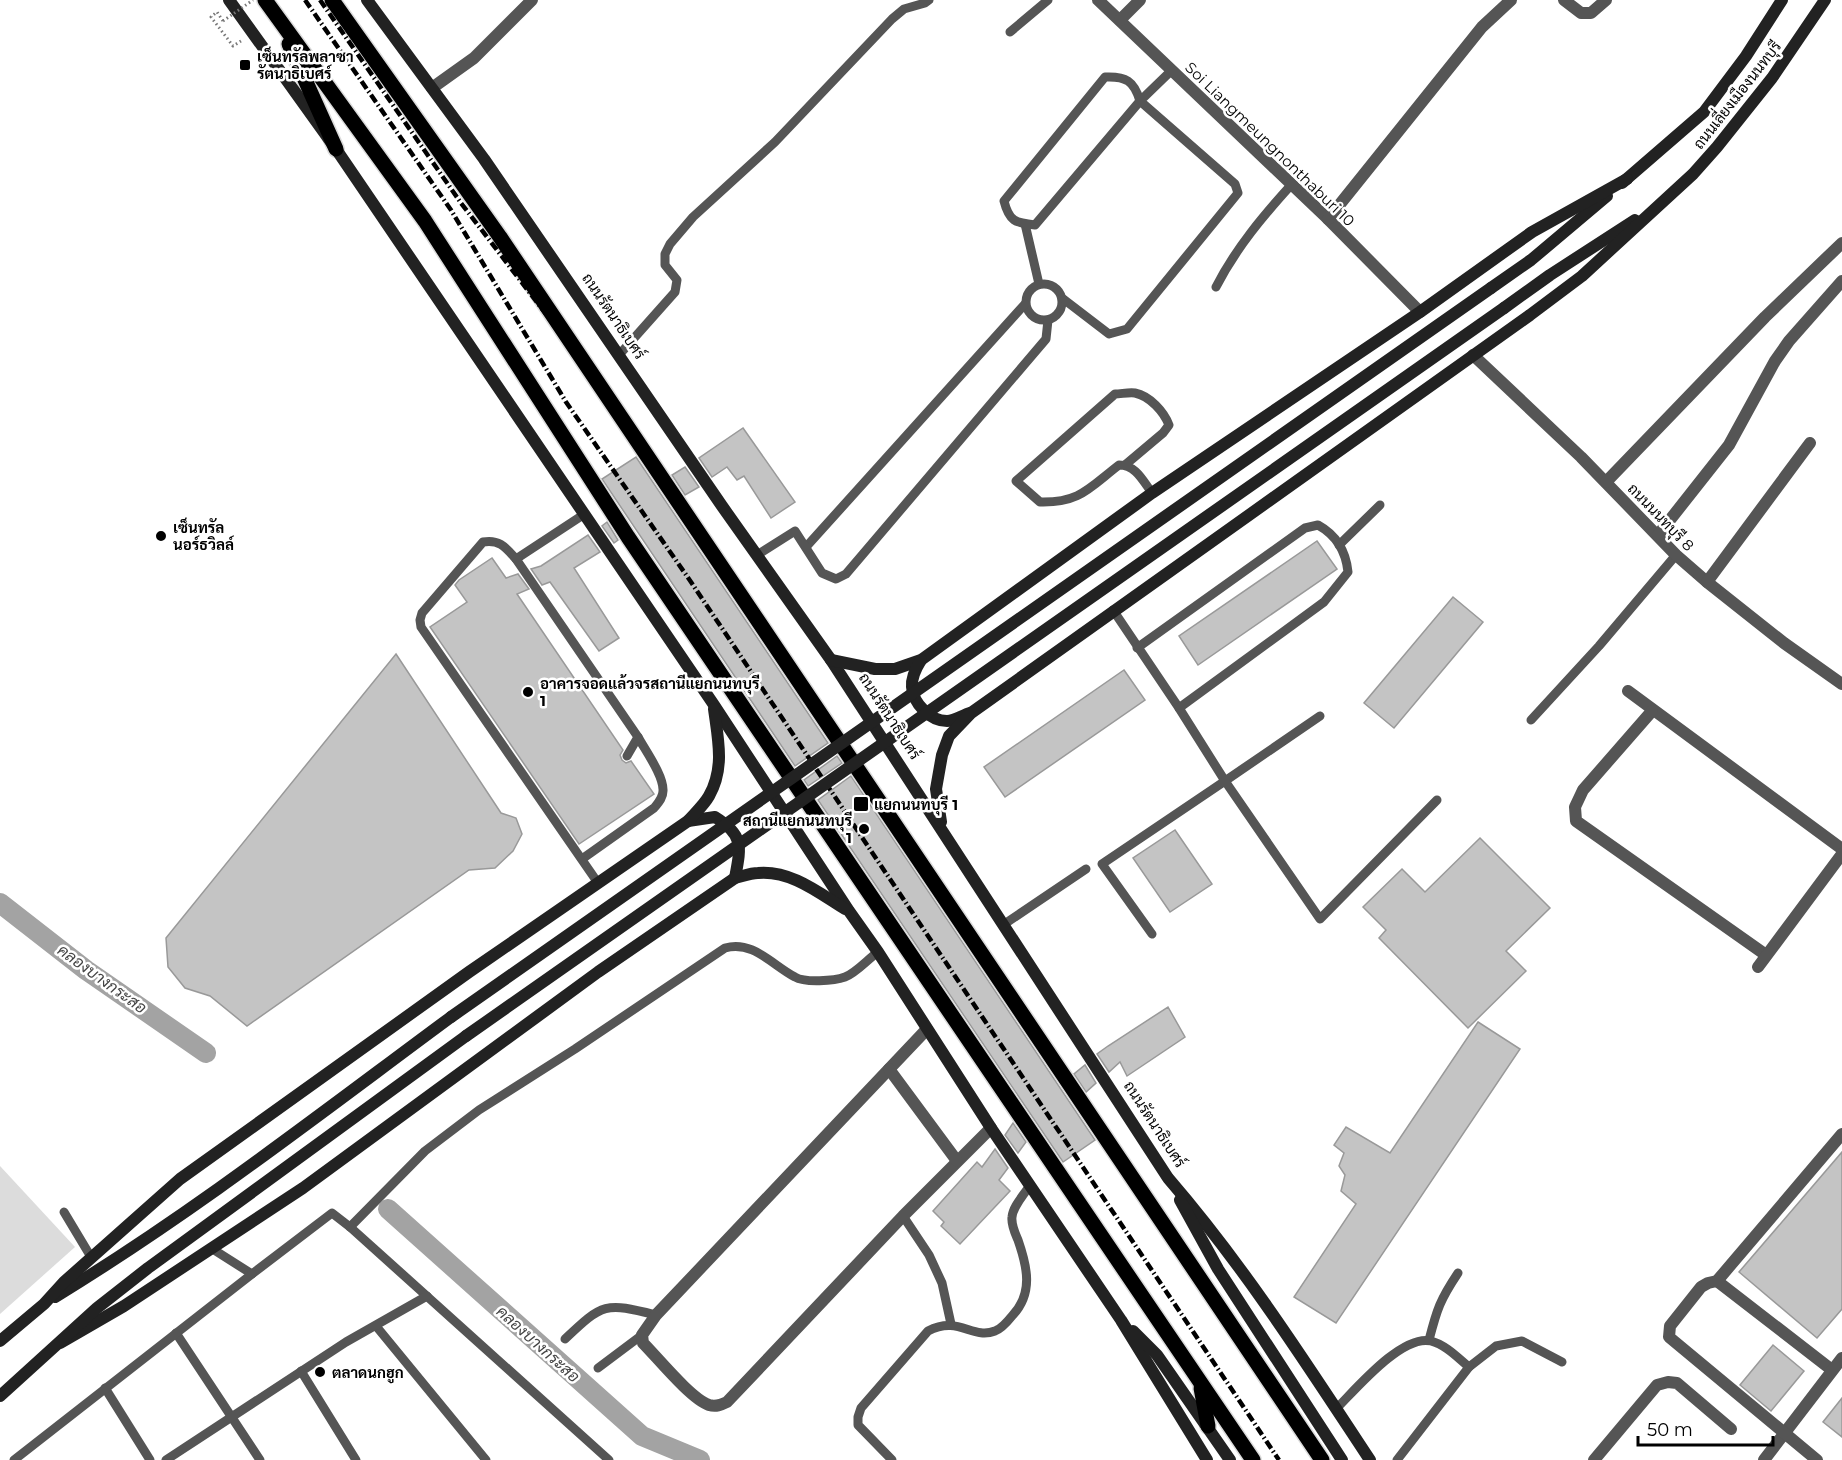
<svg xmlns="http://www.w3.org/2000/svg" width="1842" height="1460" viewBox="0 0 1842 1460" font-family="Montserrat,Sarabun,sans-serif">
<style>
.green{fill:#dcdcdc}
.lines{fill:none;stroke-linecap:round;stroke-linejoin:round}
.canal{stroke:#a3a3a3;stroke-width:20}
.building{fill:#c4c4c4;stroke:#999;stroke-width:1.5}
.primary-casing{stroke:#dbdbdb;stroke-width:18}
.path{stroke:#777;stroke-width:3;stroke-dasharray:1.5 3;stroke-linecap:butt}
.service{stroke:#555;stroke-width:9}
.minor{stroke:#555;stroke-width:12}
.secondary{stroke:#222;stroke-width:12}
.primary{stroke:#000;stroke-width:15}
.rail{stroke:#000;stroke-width:4.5;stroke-dasharray:9 3 1.5 3;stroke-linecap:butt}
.path-bridge{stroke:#777;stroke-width:3;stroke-dasharray:1.5 3;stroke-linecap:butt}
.secondary-bridge{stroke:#222;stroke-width:12}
.poi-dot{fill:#000;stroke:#fff;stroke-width:2}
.labels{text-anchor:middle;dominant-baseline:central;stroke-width:5;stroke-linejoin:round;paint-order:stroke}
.poi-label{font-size:15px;font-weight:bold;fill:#000;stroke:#fff;text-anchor:start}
.street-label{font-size:15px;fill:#000;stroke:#fff}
.water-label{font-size:16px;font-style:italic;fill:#444;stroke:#fff}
</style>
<rect width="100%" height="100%" fill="#fff"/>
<!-- green -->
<path class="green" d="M0,1166L75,1247L0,1314Z"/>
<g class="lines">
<!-- canal -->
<g class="canal">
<path d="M0,903L86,970L206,1053"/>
<path d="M388,1209L642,1436L700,1460"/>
</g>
</g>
<!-- building -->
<g class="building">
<path d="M743,428L795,502L771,518L744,476L737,480L727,467L712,477L699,458Z"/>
<path d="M636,457L828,743L795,766L602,479Z"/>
<path d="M685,467L699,487L685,495L672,475Z"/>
<path d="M607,522L618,540L614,543L602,526Z"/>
<path d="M588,535L600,552L574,568L619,638L599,651L550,582L542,585L531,569L541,566Z"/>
<path d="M1317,541L1337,569L1198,665L1179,636Z"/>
<path d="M492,558L506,578L518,574L529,589L517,594L623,750L620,755L622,760L626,763L631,761L654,794L579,844L430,627L467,602L455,585L459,580Z"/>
<path d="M1453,597L1483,622L1394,728L1364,703Z"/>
<path d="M396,654L501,813L516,818L522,834L513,851L495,868L469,870L247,1026L210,996L185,988L168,967L166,938Z"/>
<path d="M1124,670L1145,700L1005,797L984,767Z"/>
<path d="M837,756L842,763L808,786L804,780Z"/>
<path d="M851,776L1095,1140L1063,1162L818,800Z"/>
<path d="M1175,830L1212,884L1170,912L1133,858Z"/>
<path d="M1480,838L1550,908L1506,951L1526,971L1468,1028L1379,938L1386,930L1363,907L1402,869L1425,892Z"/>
<path d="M1168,1007L1185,1037L1127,1076L1120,1062L1109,1072L1097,1054L1108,1046Z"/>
<path d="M1478,1022L1520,1049L1336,1323L1294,1297L1356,1204L1341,1191L1345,1175L1339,1166L1344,1153L1334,1145L1346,1127L1390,1153Z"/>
<path d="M1085,1065L1096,1083L1086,1092L1074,1074Z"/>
<path d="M1013,1123L1026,1142L1018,1153L1005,1135Z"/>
<path d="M995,1149L1008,1168L999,1180L1010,1191L960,1244L941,1226L944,1222L933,1211L977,1162L982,1167Z"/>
<path d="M1842,1152V1309L1817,1338L1739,1272Z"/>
<path d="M1773,1345L1804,1371L1771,1411L1740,1385Z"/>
<path d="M1842,1398V1437L1823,1422Z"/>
</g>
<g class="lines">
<defs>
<g id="primary">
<path d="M265,0L425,221L628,537L1253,1460"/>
<path d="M332,0L500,237L1322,1460"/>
<path d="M289,44L336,149"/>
<path d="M1201,1388L1208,1426"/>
</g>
</defs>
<!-- primary casing -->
<use href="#primary" class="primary-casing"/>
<!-- path -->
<path class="path" d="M223,21L217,12L211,17L233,46L241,41"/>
<!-- service -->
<g class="service">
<path d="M1010,32L1048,0"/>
<path d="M1025,224L1039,284"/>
<circle cx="1044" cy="302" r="18"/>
<path d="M1216,287C1236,248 1263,216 1292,184"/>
<path d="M1062,298L1109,334L1127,329L1238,193L1235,184L1140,101C1134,81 1126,76 1105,77L1004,201C1009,221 1015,223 1035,225L1140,101L1172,70"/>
<path d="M619,355L675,292L677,280L665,265V254L670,244L693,217L775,142L892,19L904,9L925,3L929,0"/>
<path d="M1125,465L1163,433L1169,425C1164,412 1150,396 1135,393C1129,392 1121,394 1115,394L1016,481L1040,502C1080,503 1089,488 1119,465C1136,465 1143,481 1152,493"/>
<path d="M1339,545L1380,505"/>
<path d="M806,547L1025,304"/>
<path d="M757,555L795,531L822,573L836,579L846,574L1046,339L1048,320"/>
<path d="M516,559L583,515"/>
<path d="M1113,610L1179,708L1225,781L1320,716"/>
<path d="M1137,648L1305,528L1318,525C1336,535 1346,552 1348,572L1324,602L1179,708"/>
<path d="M1531,720L1599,646L1676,555"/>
<path d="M582,859L654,808C658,803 663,798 663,791C664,776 645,750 638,737"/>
<path d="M598,883L421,627L420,620L422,613L483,542C500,539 506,548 516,559L638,737L627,756"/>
<path d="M1003,925L1086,869"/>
<path d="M1152,934L1102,864L1225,781L1320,919L1437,800"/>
<path d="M64,1212L91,1257"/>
<path d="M903,1216L929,1255L942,1283L951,1324"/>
<path d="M350,1227L425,1151L479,1110L575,1049L725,948C753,940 772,965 795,977C805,983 834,981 845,977C856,973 868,959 878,952"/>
<path d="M211,1248L252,1274L332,1213L350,1227L609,1460"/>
<path d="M376,1326L486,1460"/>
<path d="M176,1333L260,1460"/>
<path d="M565,1339C603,1303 605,1302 656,1315"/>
<path d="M1429,1340C1437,1309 1440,1300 1458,1273"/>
<path d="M1469,1367L1496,1346L1522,1341L1562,1362"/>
<path d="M598,1368L642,1335"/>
<path d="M301,1371L356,1460"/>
<path d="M105,1388L150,1460"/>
<path d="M1336,1409C1356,1389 1402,1334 1431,1341C1446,1345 1458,1358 1469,1367L1397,1460"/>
<path d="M14,1460L252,1274"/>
<path d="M166,1460L346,1342L427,1296"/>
<path d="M892,1460L858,1425V1417L861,1408L928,1331C959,1315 972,1340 995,1331C1001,1329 1008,1321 1012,1316C1034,1293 1027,1266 1018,1240C1015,1233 1011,1225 1012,1217C1013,1206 1024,1195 1030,1185"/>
</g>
<!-- minor -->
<g class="minor">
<path d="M1098,0L1328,219L1420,312"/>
<path d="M1564,0L1581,13H1591L1606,0"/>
<path d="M1120,20L1140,0"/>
<path d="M432,88L474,58L532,0"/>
<path d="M1328,219L1482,27L1511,0"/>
<path d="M1473,355L1581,457L1676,555L1707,582L1784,643L1842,684"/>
<path d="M1606,482L1765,317L1842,243"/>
<path d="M1658,535L1729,445L1775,361L1789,341L1842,281"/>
<path d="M1707,582L1810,443"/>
<path d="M1628,691L1842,849"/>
<path d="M1652,711L1583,790L1575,807L1576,821L1766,955"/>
<path d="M1758,967L1842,854"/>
<path d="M927,1029L656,1315L642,1335L643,1343C657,1357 691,1399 709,1405C716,1407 721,1405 727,1402L903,1216L991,1128"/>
<path d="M889,1069L957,1161"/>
<path d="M1717,1281L1832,1370"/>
<path d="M1594,1460L1657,1385L1668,1382L1677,1383L1731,1429"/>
<path d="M1764,1460L1842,1358"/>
<path d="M1817,1460L1669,1337L1670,1326L1701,1287L1708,1283L1717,1281L1842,1134"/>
</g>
<!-- secondary -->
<g class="secondary">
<path d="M229,0L336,149L714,705L849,911L878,952L991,1128L1121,1320L1207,1460"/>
<path d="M367,0L484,159L722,506L831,660L1168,1178C1244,1266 1306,1363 1370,1460"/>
<path d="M1622,183L1704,112L1746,56L1782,0"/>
<path d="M1491,288L1531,260L1607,196"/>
<path d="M1504,308L1550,275L1635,220"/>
<path d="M831,660L875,669H895L921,660L1152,493L1420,312L1532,232L1627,179"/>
<path d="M921,660C916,668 911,677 912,687C913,703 930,721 947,721C954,721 963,715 970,713"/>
<path d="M688,821L715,817C744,835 741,846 735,878"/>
<path d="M941,822L936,789L942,755L949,736L971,713L1530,315L1582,276L1693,174L1717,147L1772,78L1825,0"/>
<path d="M1180,1200L1218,1269L1342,1460"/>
<path d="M55,1297C193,1213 321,1113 451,1017"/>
<path d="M1133,1331L1157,1355L1230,1460"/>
<path d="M0,1341L44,1304L64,1282L180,1179L469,972L688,821C695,813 704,805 709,796C725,768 718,739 714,709"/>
<path d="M60,1343L124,1306L303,1188L598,972L735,878C743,876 751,873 758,873C791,870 819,893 845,909"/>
<path d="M0,1396L97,1308L148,1268L466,1036"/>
</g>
<!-- primary -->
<use href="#primary" class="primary"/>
<!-- rail -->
<g class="rail">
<path d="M305,0L451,210L566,402L691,582L1279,1460"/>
<path d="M320,0L461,203L595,378L721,562L1322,1460"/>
</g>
<!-- path-bridge -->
<path class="path-bridge" d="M223,21L253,0"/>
<!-- secondary-bridge -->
<g class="secondary-bridge">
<path d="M451,1017L1491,288"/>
<path d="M466,1036L1504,308"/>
</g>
</g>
<!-- markers -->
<g class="poi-dot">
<rect x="239" y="59" width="12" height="12" rx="3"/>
<circle cx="161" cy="536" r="6"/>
<circle cx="528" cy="692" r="6"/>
<rect x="853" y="796" width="16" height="16" rx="3"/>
<circle cx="864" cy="829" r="6"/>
<circle cx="320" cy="1372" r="6"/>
</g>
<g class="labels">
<!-- poi labels -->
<g class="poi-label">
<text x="257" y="56">เซ็นทรัลพลาซา<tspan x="257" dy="17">รัตนาธิเบศร์</tspan></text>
<text x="173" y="527">เซ็นทรัล<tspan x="173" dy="17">นอร์ธวิลล์</tspan></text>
<text x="540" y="683">อาคารจอดแล้วจรสถานีแยกนนทบุรี<tspan x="540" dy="17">1</tspan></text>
<text x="874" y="804">แยกนนทบุรี 1</text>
<text x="852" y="820" text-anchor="end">สถานีแยกนนทบุรี<tspan x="852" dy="17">1</tspan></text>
<text x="332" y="1372">ตลาดนกฮูก</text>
</g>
<!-- street labels -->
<g class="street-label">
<text transform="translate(1737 95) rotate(-52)">ถนนเลี่ยงเมืองนนทบุรี</text>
<text transform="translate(1270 144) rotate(44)">Soi Liangmeungnonthaburi 10</text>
<text transform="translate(614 316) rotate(56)">ถนนรัตนาธิเบศร์</text>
<text transform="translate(1661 517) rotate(46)">ถนนนนทบุรี 8</text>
<text transform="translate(890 716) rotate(57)">ถนนรัตนาธิเบศร์</text>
<text transform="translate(1155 1124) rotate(57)">ถนนรัตนาธิเบศร์</text>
</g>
<!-- water labels -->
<g class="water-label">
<text transform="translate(102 979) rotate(36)">คลองบางกระสอ</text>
<text transform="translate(538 1344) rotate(42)">คลองบางกระสอ</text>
</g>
</g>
<!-- scale -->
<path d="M1638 1436v9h135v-9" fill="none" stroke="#000000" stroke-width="3"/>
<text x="1647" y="1436" font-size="18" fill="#000000" stroke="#ffffff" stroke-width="4.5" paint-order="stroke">50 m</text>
</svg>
